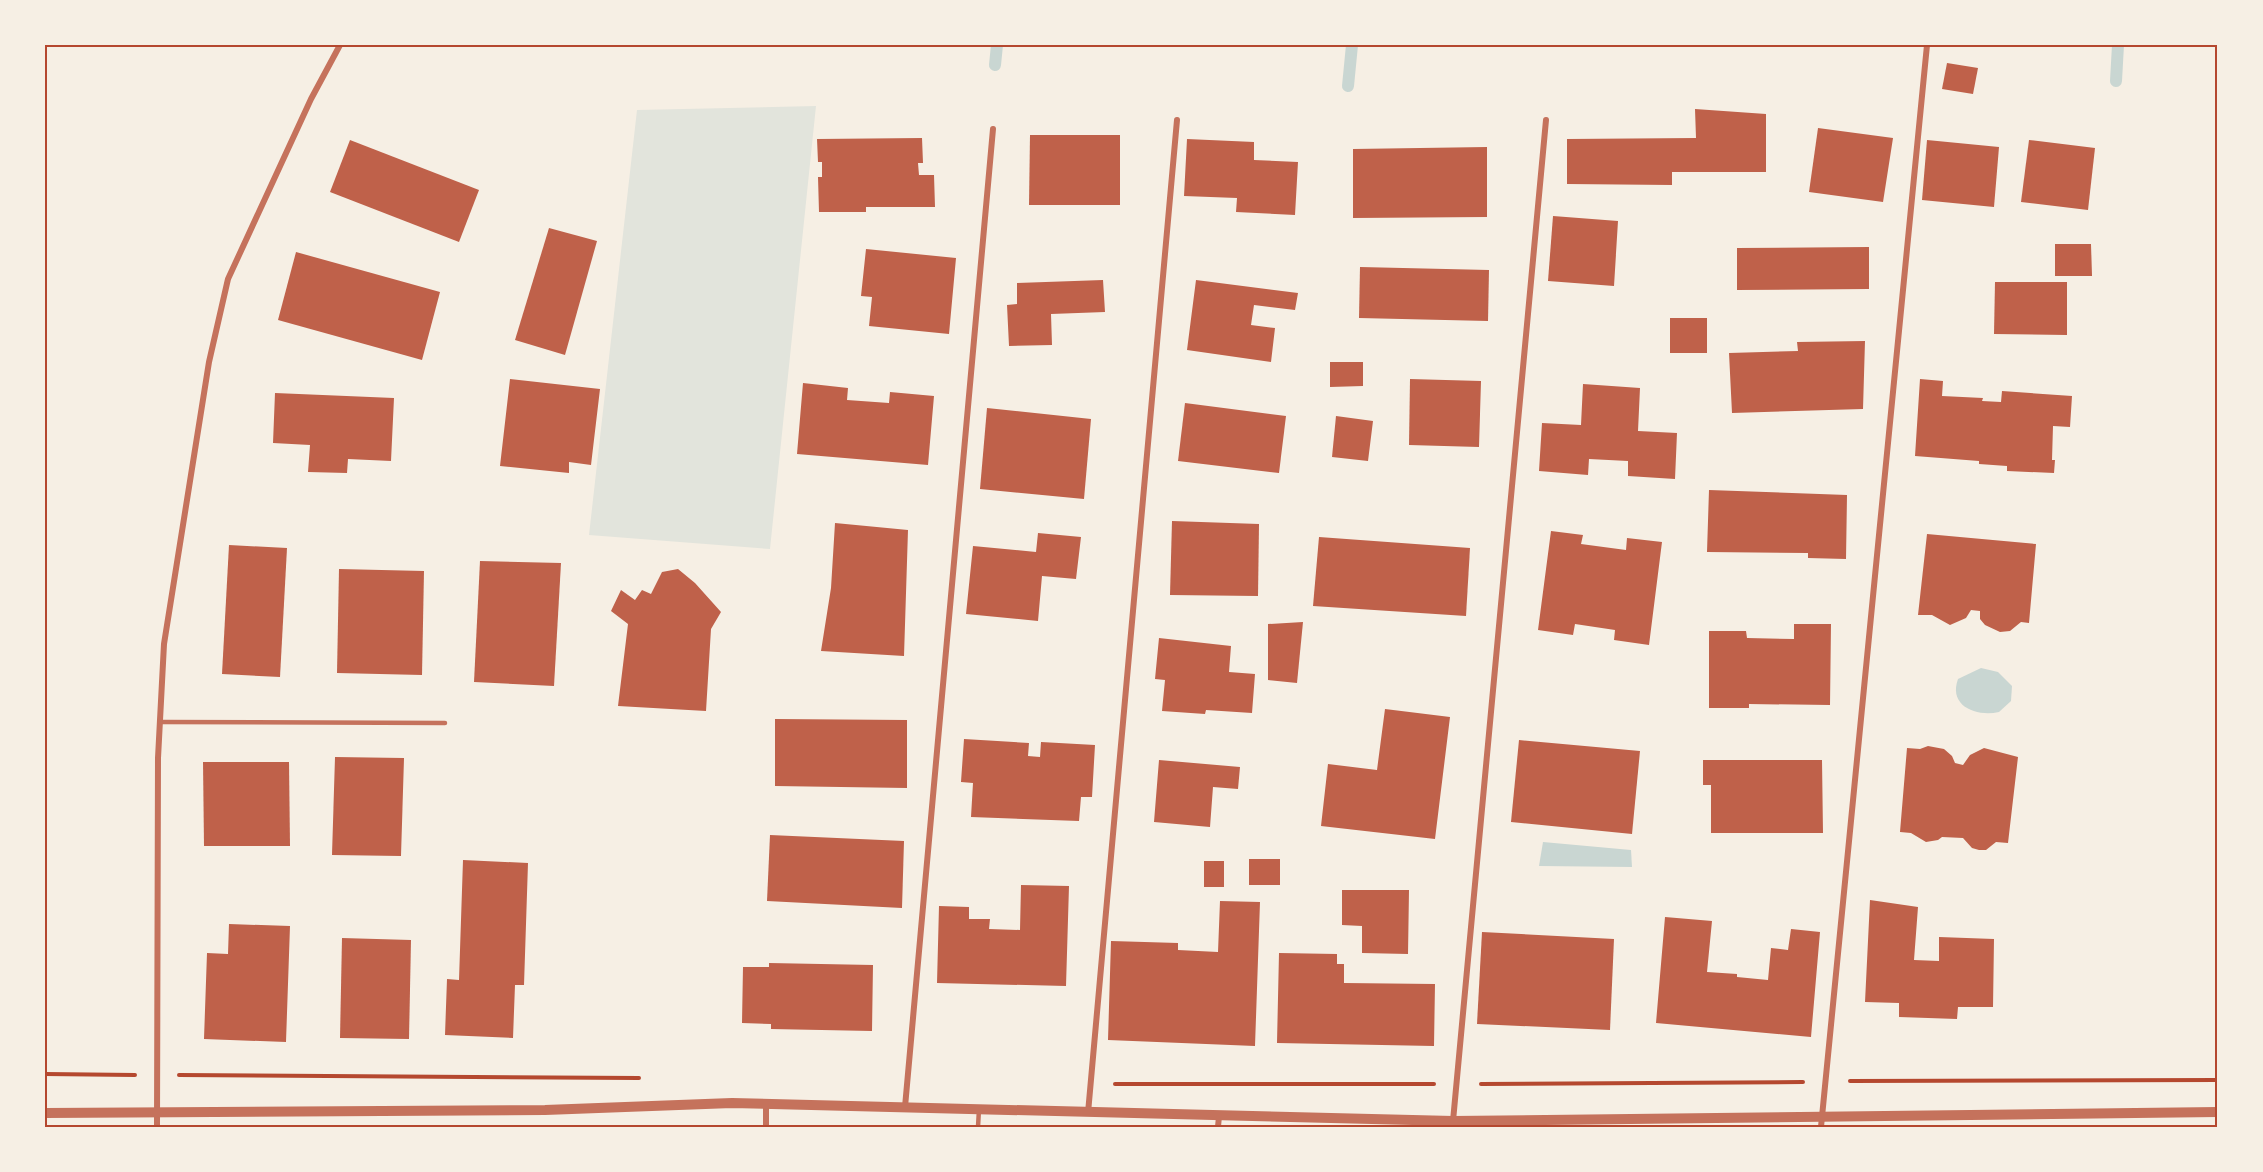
<svg xmlns="http://www.w3.org/2000/svg" width="2263" height="1172" viewBox="0 0 2263 1172" font-family="'Space Grotesk',sans-serif">
<style>
.green{fill:#e2e4dc}
.water{fill:#c9d6d2}
.lines{fill:none;stroke-linecap:round;stroke-linejoin:round}
.stream{stroke:#c9d6d2;stroke-width:12}
.building{fill:#bf614a}
.path{stroke:#b5482f;stroke-width:4}
.service{stroke:#c5725c;stroke-width:4.5}
.minor{stroke:#c5725c;stroke-width:6}
.tertiary{stroke:#c5725c;stroke-width:10}
.neatline{fill:none;stroke:#b5482f;stroke-width:2}
</style>
<rect width="100%" height="100%" fill="#f6efe4"/>
<!-- green -->
<path class="green" d="M816,106L770,549L589,535L637,110Z"/>
<!-- water -->
<g class="water">
<path d="M1981,668L1998,672L2012,686L2011,701L1999,712C1976,717 1948,706 1958,679Z"/>
<path d="M1543,842L1631,850L1632,867L1539,866Z"/>
</g>
<g class="lines">
<!-- stream -->
<g class="stream">
<path d="M995,65L997,45"/>
<path d="M2116,81L2118,45"/>
<path d="M1348,86L1352,45"/>
</g>
</g>
<!-- building -->
<g class="building">
<path d="M1947,63L1978,68L1973,94L1942,89Z"/>
<path d="M1695,109L1766,114V172H1672V185L1567,184V139L1696,138Z"/>
<path d="M1818,128L1893,138L1883,202L1809,192Z"/>
<path d="M1030,135H1120V205H1029Z"/>
<path d="M922,138L923,163H918L919,175H934L935,207H866V212H819L818,177H822V162H818L817,139Z"/>
<path d="M1187,139L1254,142V160L1298,162L1295,215L1236,212L1237,198L1184,196Z"/>
<path d="M350,140L479,190L459,242L330,192Z"/>
<path d="M1927,140L1999,147L1994,207L1922,200Z"/>
<path d="M2029,140L2095,148L2088,210L2021,202Z"/>
<path d="M1487,147V217L1353,218V149Z"/>
<path d="M1553,216L1618,221L1614,286L1548,281Z"/>
<path d="M549,228L597,241L565,355L515,340Z"/>
<path d="M2055,244H2091L2092,276H2055Z"/>
<path d="M1869,247V289L1737,290V248Z"/>
<path d="M866,249L956,258L949,334L869,326L872,297L861,296Z"/>
<path d="M296,252L440,292L422,360L278,320Z"/>
<path d="M1360,267L1489,270L1488,321L1359,318Z"/>
<path d="M1103,280L1105,312L1051,314L1052,345L1009,346L1007,305L1017,304V283Z"/>
<path d="M1196,280L1298,293L1295,310L1254,305L1251,325L1275,328L1271,362L1187,350Z"/>
<path d="M1995,282H2067V335L1994,334Z"/>
<rect x="1670" y="318" width="37" height="35"/>
<path d="M1865,341L1863,409L1732,413L1729,353L1798,351L1797,342Z"/>
<path d="M1330,362H1363V386L1330,387Z"/>
<path d="M510,379L600,389L591,465L569,462V473L500,466Z"/>
<path d="M1410,379L1481,381L1479,447L1409,445Z"/>
<path d="M1920,379L1943,381L1942,396L1983,398L1982,401L2001,402L2002,391L2072,396L2070,427L2053,426L2052,460H2055L2054,473L2007,471V466L1979,464V461L1915,456Z"/>
<path d="M803,383L848,388L847,400L889,403L890,392L934,396L928,465L797,454Z"/>
<path d="M1583,384L1640,388L1638,431L1677,433L1675,479L1628,476V461L1589,459L1588,475L1539,471L1542,423L1581,425Z"/>
<path d="M275,393L394,398L391,461L348,459L347,473L308,472L310,445L273,443Z"/>
<path d="M1185,403L1286,416L1279,473L1178,461Z"/>
<path d="M987,408L1091,419L1084,499L980,489Z"/>
<path d="M1336,416L1373,421L1368,461L1332,457Z"/>
<path d="M1709,490L1847,495L1846,559L1808,558V553L1707,552Z"/>
<path d="M1172,521L1259,524L1258,596L1170,595Z"/>
<path d="M835,523L908,530L904,656L821,651L831,588Z"/>
<path d="M1551,531L1583,535L1581,544L1626,550L1627,538L1662,542L1649,645L1614,640L1615,630L1575,624L1573,635L1538,630Z"/>
<path d="M1038,533L1081,537L1076,579L1042,576L1038,621L966,614L973,546L1036,552Z"/>
<path d="M1927,534L2036,544L2029,623L2021,622L2010,631L2000,632L1985,625L1980,619V611L1971,610L1966,618L1950,625L1932,615H1918Z"/>
<path d="M1319,537L1470,548L1466,616L1313,606Z"/>
<path d="M229,545L287,548L280,677L222,674Z"/>
<path d="M480,561L561,563L554,686L474,682Z"/>
<path d="M339,569L424,571L422,675L337,673Z"/>
<path d="M678,569L695,583L721,612L711,629L706,711L618,706L628,624L611,611L621,590L635,600L642,590L651,594L662,572Z"/>
<path d="M1303,622L1297,683L1268,680V624Z"/>
<path d="M1794,624H1831L1830,705L1749,704V708H1709V631H1746L1747,638L1794,639Z"/>
<path d="M1159,638L1231,646L1229,672L1255,674L1252,713L1206,710L1205,714L1162,711L1165,680L1155,679Z"/>
<path d="M1385,709L1450,717L1435,839L1321,826L1328,764L1377,770Z"/>
<path d="M775,719L907,720V788L775,786Z"/>
<path d="M964,739L1029,743L1028,756L1040,757L1041,742L1095,745L1092,797H1081L1079,821L971,817L973,783L961,782Z"/>
<path d="M1519,740L1640,751L1632,834L1511,822Z"/>
<path d="M1928,746L1944,749L1952,756L1955,763L1963,765L1970,755L1984,748L2018,757L2008,843L1996,842L1986,850H1979L1972,848L1963,838L1942,837L1938,840L1926,842L1911,833L1900,832L1907,748L1920,749Z"/>
<path d="M335,757L404,758L401,856L332,855Z"/>
<path d="M1159,760L1240,767L1238,789L1213,787L1210,827L1154,822Z"/>
<path d="M1703,760H1822L1823,833H1711V785H1703Z"/>
<path d="M203,762H289L290,846H204Z"/>
<path d="M770,835L904,841L902,908L767,901Z"/>
<rect x="1249" y="859" width="31" height="26"/>
<path d="M463,860L528,863L524,985H515L513,1038L445,1035L447,979L459,980Z"/>
<rect x="1204" y="861" width="20" height="26"/>
<path d="M1021,885L1069,886L1066,986L937,983L939,906L969,907V919H990L989,929L1020,930Z"/>
<path d="M1342,890H1409L1408,954L1362,953V926L1342,925Z"/>
<path d="M1870,900L1918,907L1914,960L1939,961V937L1994,939L1993,1007H1958L1957,1019L1899,1017V1003L1865,1002Z"/>
<path d="M1220,901L1260,902L1255,1046L1108,1040L1111,941L1178,943V950L1218,952Z"/>
<path d="M1665,917L1712,921L1707,972L1737,974V977L1768,980L1771,948L1788,950L1791,929L1820,932L1811,1037L1656,1023Z"/>
<path d="M229,924L290,926L286,1042L204,1039L207,953L228,954Z"/>
<path d="M1482,932L1614,939L1610,1030L1477,1024Z"/>
<path d="M342,938L411,940L409,1039L340,1038Z"/>
<path d="M1279,953L1337,954V964H1344V983L1435,984L1434,1046L1277,1043Z"/>
<path d="M769,963L873,965L872,1031L771,1029V1024L742,1023L743,967H769Z"/>
</g>
<g class="lines">
<!-- path -->
<g class="path">
<path d="M45,1074L135,1075"/>
<path d="M179,1075L639,1078"/>
<path d="M1850,1081L2218,1080"/>
<path d="M1115,1084H1434"/>
<path d="M1481,1084L1803,1082"/>
</g>
<!-- service -->
<g class="service">
<path d="M161,722L445,723"/>
<path d="M978,1127L979,1109"/>
</g>
<!-- minor -->
<g class="minor">
<path d="M905,1107L993,129"/>
<path d="M1088,1113L1177,120"/>
<path d="M1453,1121L1546,120"/>
<path d="M157,1127L158,758L164,644L209,362L228,279L311,99L340,45"/>
<path d="M766,1127V1104"/>
<path d="M1218,1127L1219,1116"/>
<path d="M1821,1127L1927,45"/>
</g>
<!-- tertiary -->
<path class="tertiary" d="M45,1113L545,1110L732,1103L1453,1121L2218,1112"/>
</g>
<!-- border -->
<rect width="2263" height="1172" fill="none" stroke="#f6efe4" stroke-width="93"/>
<rect x="46" y="46" width="2170" height="1080" class="neatline"/>
</svg>
